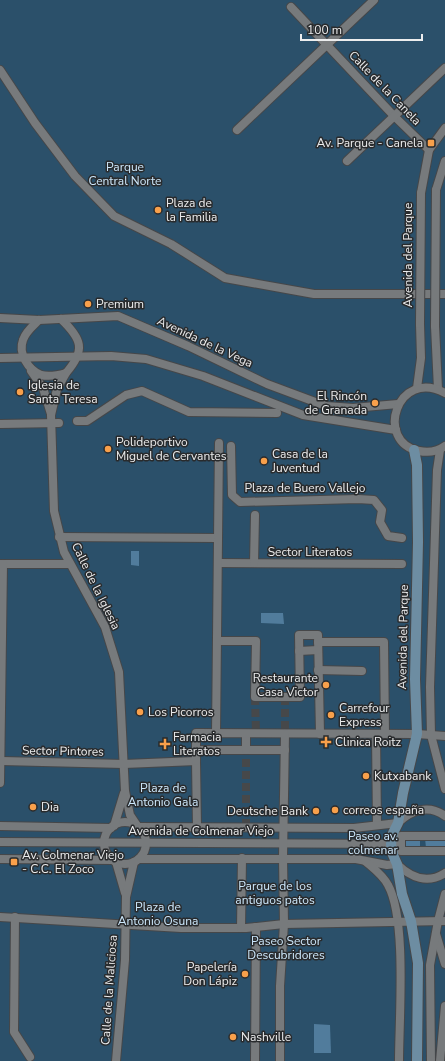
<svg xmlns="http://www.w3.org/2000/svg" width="445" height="1061" viewBox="0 0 445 1061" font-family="'Nunito Sans',sans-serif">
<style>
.green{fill:#2b506a}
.water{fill:#517c9c}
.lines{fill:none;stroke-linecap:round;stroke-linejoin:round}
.street-tunnel{stroke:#46484a;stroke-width:8;stroke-dasharray:8 4;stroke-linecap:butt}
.street-casing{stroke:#464749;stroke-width:10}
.secondary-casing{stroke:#464749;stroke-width:12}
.street{stroke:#777a7c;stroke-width:8}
.secondary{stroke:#6d8da2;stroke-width:10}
.street-bridge-casing{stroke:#464749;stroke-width:10;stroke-linecap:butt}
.street-bridge{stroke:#777a7c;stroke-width:8}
.poi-dot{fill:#f8a04b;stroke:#292b2d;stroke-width:1.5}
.labels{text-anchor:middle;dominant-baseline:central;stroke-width:3;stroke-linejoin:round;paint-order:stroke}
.street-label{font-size:12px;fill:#ecedee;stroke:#292b2d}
.poi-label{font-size:12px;fill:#ecedee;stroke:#292b2d;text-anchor:start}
.park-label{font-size:12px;fill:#cde8fc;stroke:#292b2d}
</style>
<rect width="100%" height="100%" fill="#292b2d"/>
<!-- green -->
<rect class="green" x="0" y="0" width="445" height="1061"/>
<!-- water -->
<g class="water">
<path d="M131,551H139V566L131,565Z"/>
<path d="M261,613H283L284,624L261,623Z"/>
<path d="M404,838L420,839V848H404Z"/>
<path d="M425,838H445V848H426Z"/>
<path d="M314,1024L330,1025L331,1053H314Z"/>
</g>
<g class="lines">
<!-- street-tunnel -->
<g class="street-tunnel">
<path d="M255,697L256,734"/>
<path d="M285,697V734"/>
<path d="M246,827V750"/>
</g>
<defs>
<g id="street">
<path d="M291,7L394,116L429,150"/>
<path d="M0,70L35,123L75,176L114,216L171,244L225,278L314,294H445"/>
<path d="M237,130L374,0"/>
<path d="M347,161L445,68"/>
<path d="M436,190L445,161"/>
<path d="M421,193L429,150L445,128"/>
<path d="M0,318L39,320L118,316L188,346L267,384L326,406L353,408L398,404"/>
<path d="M39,320C33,326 26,331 23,340C18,353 28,370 41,375C49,377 59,375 66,373C86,350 82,339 61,319"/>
<path d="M435,326L438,389"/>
<path d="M0,358L111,356L146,359L203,376L303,415L396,430"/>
<path d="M31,371L43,388L51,414"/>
<path d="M66,373L57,389L51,415L54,511L64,552L105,627L119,672L125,791L130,815L138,827"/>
<path d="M417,388L421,358L420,324"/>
<path d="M445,393C397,367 374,442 419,451C429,453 437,452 445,446"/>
<path d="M77,421H87L126,395L142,391L189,412L277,413"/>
<path d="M0,424L59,423"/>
<path d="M231,446L232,495L240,502L358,499L374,500L382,510L380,522L388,536L402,538"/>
<path d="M440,450L437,470L430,687L431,735L445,789"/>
<path d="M59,537L218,538"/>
<path d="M218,563L402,564"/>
<path d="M254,563L255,515"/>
<path d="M0,564H69"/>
<path d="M217,641H256L255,697H300L299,635H318L320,734"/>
<path d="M318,642H384L385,734"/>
<path d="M299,651L318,650"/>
<path d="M318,670L362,671"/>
<path d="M216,734L219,443"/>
<path d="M376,734L377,825"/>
<path d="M196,750H285"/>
<path d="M246,750V734"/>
<path d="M2,761L124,764L196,761L197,827"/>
<path d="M196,761V733L417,734L445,736"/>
<path d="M0,783L3,564"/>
<circle cx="125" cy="843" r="21"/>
<path d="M0,826L111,828"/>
<path d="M114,826L124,793"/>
<path d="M138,827L354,828L398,823C411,810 429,804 445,816"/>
<path d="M445,836H401V851H445"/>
<path d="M0,842L401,844"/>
<path d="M0,859L113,860"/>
<path d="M139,859H356L387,865L397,864C411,878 428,884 445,873"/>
<path d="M365,861C373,868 383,875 388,885C407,919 399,1019 399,1061"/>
<path d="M116,862L125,893"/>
<path d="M0,917L181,928H246L284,924L445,921"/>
<path d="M15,917L14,1032L30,1057"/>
<path d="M241,928L242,858"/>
<path d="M436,934L445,964"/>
<path d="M116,1061L125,960L126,897L134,862"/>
<path d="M255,1061L256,927"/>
<path d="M280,1061V986L284,924L283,858L285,734"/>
<path d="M431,1061L430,965L438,921L445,894"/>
<path d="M440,1061L445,1006"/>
</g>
<path id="secondary" d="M414,450L417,465L418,542L415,679L417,734L403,793L398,823L393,833L391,844L393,855L397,864L402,894L411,921L418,963L417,1061"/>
</defs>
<!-- street casing -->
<use href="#street" class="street-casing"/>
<!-- secondary casing -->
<use href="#secondary" class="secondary-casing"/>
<!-- street -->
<use href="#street" class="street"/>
<!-- secondary -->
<use href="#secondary" class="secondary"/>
<defs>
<g id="street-bridge">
<path d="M420,324L421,193"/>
<path d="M435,326L436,190"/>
</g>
</defs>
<!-- street-bridge casing -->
<use href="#street-bridge" class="street-bridge-casing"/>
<!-- street-bridge -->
<use href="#street-bridge" class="street-bridge"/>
</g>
<!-- markers -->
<g class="poi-dot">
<rect x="427" y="139" width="8" height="8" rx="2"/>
<circle cx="158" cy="210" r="4"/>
<circle cx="88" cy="304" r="4"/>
<circle cx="20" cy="392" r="4"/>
<circle cx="375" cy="403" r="4"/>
<circle cx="108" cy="449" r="4"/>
<circle cx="264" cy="461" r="4"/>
<circle cx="326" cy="685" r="4"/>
<circle cx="140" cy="712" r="4"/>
<circle cx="331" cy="715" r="4"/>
<path d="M324 736h4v4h4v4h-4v4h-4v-4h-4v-4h4z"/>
<path d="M163 738h4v4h4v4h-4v4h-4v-4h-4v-4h4z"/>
<circle cx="366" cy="776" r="4"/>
<circle cx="33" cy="807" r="4"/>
<circle cx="335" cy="810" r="4"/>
<circle cx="316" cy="811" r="4"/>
<rect x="10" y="858" width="8" height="8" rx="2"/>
<circle cx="245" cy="974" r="4"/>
<circle cx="233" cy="1037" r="4"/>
</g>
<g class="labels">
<!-- street labels -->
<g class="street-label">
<text transform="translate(385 88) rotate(46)">Calle de la Canela</text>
<text transform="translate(408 255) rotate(-90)">Avenida del Parque</text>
<text transform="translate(205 342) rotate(25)">Avenida de la Vega</text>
<text x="305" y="488">Plaza de Buero Vallejo</text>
<text x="310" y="552">Sector Literatos</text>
<text transform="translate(96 586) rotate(64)">Calle de la Iglesia</text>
<text transform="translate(403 637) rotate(-89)">Avenida del Parque</text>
<text transform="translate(63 751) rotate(1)">Sector Pintores</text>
<text x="201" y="831">Avenida de Colmenar Viejo</text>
<text transform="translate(109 990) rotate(-86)">Calle de la Maliciosa</text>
</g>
<!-- poi labels -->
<g class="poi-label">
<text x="423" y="143" text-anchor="end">Av. Parque - Canela</text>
<text x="166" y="203">Plaza de<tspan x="166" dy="14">la Familia</tspan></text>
<text x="96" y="304">Premium</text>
<text x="28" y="385">Iglesia de<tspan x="28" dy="14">Santa Teresa</tspan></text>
<text x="367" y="396" text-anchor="end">El Rincón<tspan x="367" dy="14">de Granada</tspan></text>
<text x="116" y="442">Polideportivo<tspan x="116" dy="14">Miguel de Cervantes</tspan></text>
<text x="272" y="454">Casa de la<tspan x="272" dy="14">Juventud</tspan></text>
<text x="318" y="678" text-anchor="end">Restaurante<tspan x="318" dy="14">Casa Victor</tspan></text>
<text x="339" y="708">Carrefour<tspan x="339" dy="14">Express</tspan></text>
<text x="148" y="712">Los Picorros</text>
<text x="173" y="737">Farmacia<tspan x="173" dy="14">Literatos</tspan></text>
<text x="335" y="742">Clinica Roitz</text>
<text x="374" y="776">Kutxabank</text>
<text x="41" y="807">Dia</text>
<text x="343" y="810">correos españa</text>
<text x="308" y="811" text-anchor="end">Deutsche Bank</text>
<text x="22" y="855">Av. Colmenar Viejo<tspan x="22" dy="14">- C.C. El Zoco</tspan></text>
<text x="237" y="967" text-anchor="end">Papelería<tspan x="237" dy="14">Don Lápiz</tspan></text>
<text x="241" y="1037">Nashville</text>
</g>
<!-- park labels -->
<g class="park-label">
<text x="125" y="167">Parque<tspan x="125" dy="14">Central Norte</tspan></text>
<text x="163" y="788">Plaza de<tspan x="163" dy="14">Antonio Gala</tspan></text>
<text x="373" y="836">Paseo av.<tspan x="373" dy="14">colmenar</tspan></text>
<text x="275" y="886">Parque de los<tspan x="275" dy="14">antiguos patos</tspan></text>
<text x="158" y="907">Plaza de<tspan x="158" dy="14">Antonio Osuna</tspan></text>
<text x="286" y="941">Paseo Sector<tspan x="286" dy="14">Descubridores</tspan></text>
</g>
</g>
<!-- scale -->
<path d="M301 34v6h121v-6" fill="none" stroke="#ecedee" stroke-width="2"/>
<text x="307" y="34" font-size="12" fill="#ecedee" stroke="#292b2d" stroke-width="3" paint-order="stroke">100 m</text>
</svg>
